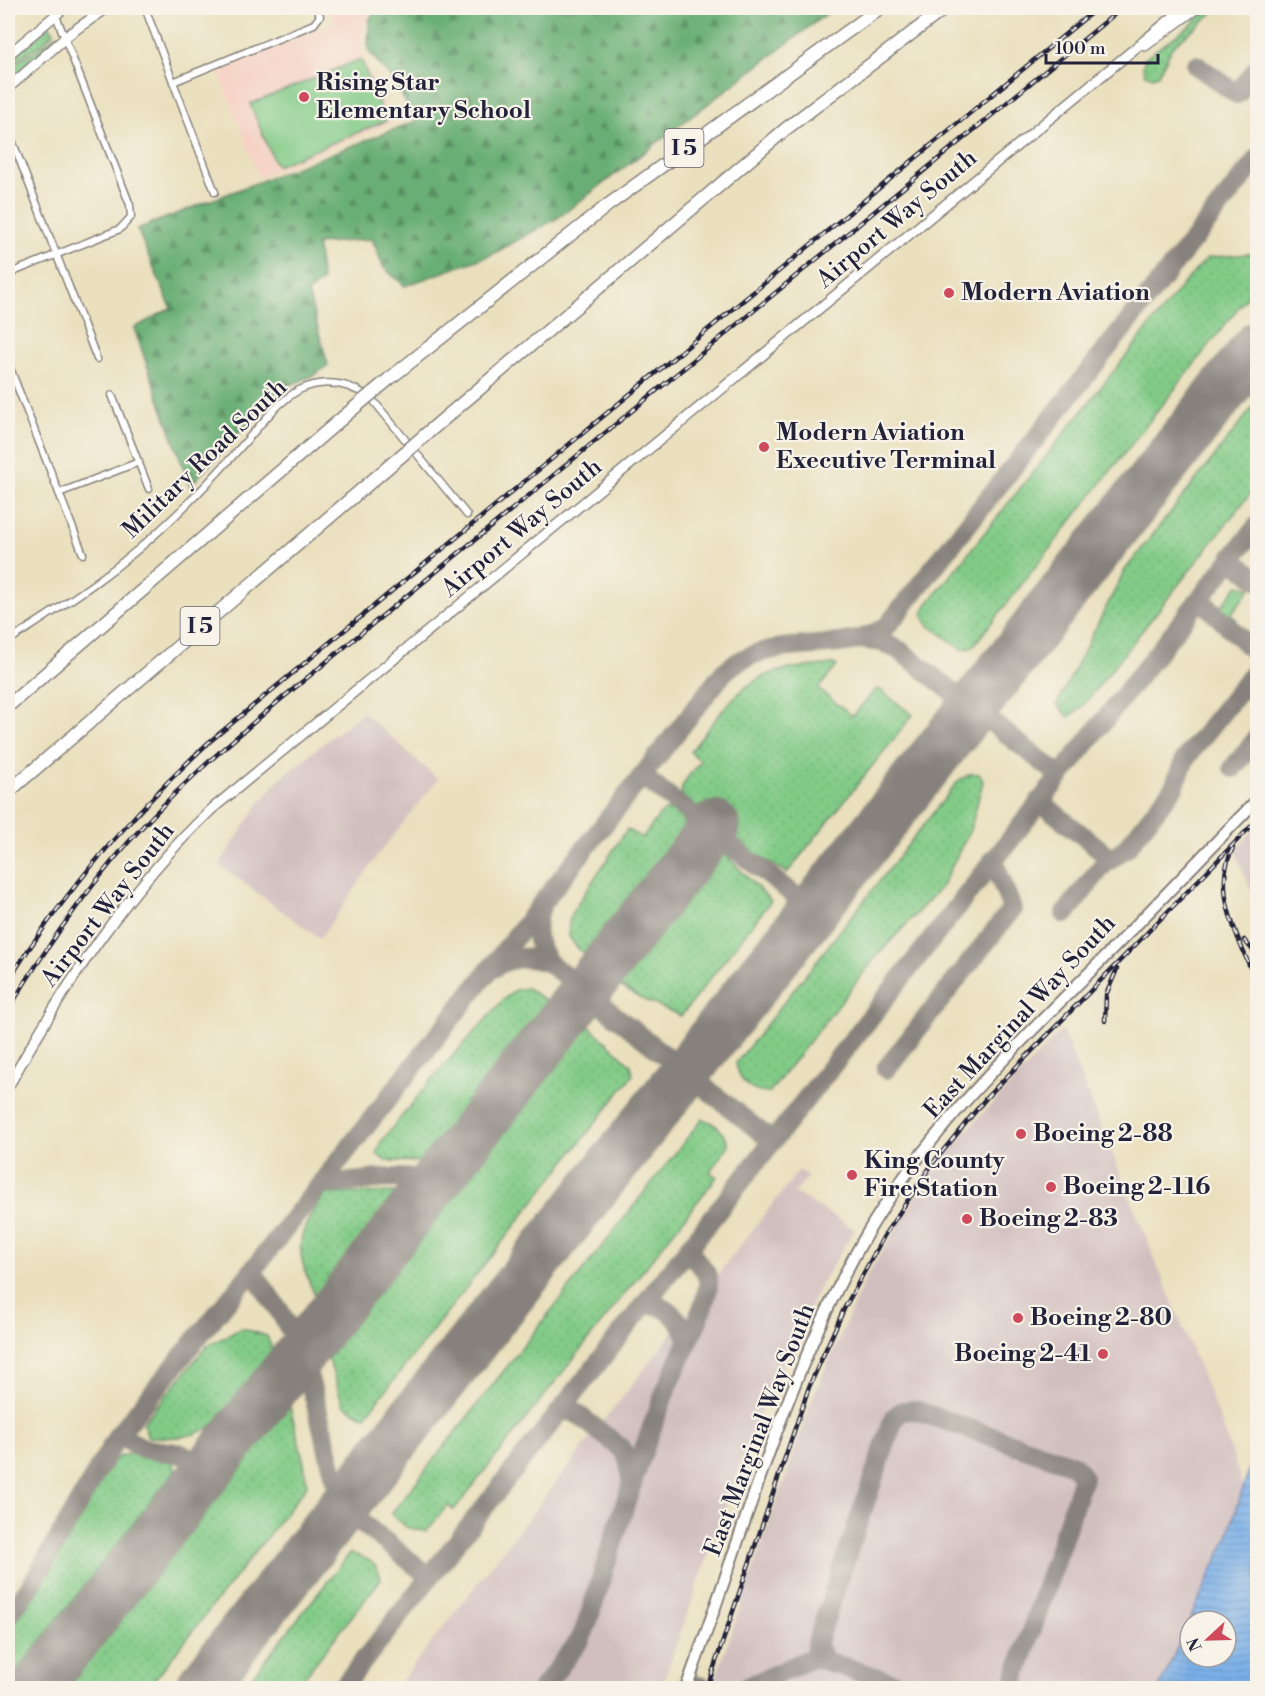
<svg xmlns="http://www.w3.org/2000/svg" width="1265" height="1696" viewBox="0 0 1265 1696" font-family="'Libre Bodoni',serif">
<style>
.built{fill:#f6d1c5}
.industrial{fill:#d1bfbf}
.grass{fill:url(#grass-dots);stroke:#527661;stroke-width:1.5}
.forest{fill:url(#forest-firs);stroke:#466858;stroke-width:1.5}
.green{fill:#82cb87;stroke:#527661;stroke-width:1.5}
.water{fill:url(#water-rules);stroke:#4e6992;stroke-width:1.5;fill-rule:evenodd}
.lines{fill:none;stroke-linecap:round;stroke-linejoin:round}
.taxiway{stroke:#86817c;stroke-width:20}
.runway{stroke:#86817c;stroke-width:51}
.street-casing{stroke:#86817c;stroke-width:9}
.secondary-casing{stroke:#86817c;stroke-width:12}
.primary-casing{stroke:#86817c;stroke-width:14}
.highway-casing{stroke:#86817c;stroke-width:15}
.street{stroke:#fff;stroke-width:6}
.secondary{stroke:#fff;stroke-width:9}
.primary{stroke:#fff;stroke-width:10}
.highway{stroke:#fff;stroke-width:12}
.rail-casing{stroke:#22223b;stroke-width:4.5}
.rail{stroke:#f7f3e8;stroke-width:2;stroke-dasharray:7;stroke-linecap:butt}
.highway-bridge-casing{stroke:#86817c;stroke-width:15;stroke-linecap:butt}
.highway-bridge{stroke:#fff;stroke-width:12}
.poi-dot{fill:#d1495b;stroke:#f7f3e8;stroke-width:2}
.labels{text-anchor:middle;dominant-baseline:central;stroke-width:4.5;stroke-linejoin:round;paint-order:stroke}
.shield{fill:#f7f3e8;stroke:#62616f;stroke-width:1.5}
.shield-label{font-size:22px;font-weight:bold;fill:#22223b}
.poi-label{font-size:24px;font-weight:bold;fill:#22223b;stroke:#f7f3e8;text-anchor:start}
.street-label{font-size:24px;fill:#22223b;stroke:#f7f3e8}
</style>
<defs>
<pattern id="grass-dots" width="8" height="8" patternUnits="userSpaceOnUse" patternTransform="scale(1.5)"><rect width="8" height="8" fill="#82cb87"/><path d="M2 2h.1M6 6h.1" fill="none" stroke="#70ae75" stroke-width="1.8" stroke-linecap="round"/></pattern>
<pattern id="forest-firs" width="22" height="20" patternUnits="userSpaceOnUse" patternTransform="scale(1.5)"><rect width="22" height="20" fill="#69af74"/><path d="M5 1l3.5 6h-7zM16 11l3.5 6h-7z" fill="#568e60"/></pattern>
<pattern id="water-rules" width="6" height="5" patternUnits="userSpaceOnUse" patternTransform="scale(1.5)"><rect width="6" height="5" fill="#7bb0e9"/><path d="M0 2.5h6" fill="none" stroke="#648fbe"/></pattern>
</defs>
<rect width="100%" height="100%" fill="#f7f3e8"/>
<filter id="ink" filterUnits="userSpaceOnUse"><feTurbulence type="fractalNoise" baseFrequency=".0167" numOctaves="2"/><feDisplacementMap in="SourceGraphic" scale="12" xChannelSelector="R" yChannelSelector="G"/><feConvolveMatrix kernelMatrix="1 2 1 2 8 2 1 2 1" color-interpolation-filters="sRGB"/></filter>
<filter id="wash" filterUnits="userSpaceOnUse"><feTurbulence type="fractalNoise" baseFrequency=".008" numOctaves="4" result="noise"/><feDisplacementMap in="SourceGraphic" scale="24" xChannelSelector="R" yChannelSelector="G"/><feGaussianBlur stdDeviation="1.35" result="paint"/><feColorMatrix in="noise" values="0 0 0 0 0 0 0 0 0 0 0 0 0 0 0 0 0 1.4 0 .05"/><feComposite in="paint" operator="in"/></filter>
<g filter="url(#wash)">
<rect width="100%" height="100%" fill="#eae0be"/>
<!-- built -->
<path class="built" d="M329,8H371L363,29L361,55L393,123L259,177L218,71L335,23Z"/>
<!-- industrial -->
<g class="industrial">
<path d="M363,712L438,779L378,855L320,939L219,865L258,805L279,779Z"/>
<path d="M1257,827V906L1235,850Z"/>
<path d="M1062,1030L1224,1429L1244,1490L1207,1587L1159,1688H712L813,1397L866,1277L920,1190L956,1142Z"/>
<path d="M799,1170L808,1176L795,1193L855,1229L821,1284L755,1424L661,1688H396Z"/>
</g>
<!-- grass -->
<g class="grass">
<path d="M1208,8H1219L1173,46L1158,75L1153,77L1145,74L1143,67L1145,58L1192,24Z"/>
<path d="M49,25L54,32L41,45L8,64V60Z"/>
<path d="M56,35V41L8,84V67L40,49Z"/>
<path d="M1257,253V284L972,648L962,649L928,625L922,615L926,606L1185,282L1207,258Z"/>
<path d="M1257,402V485L1083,706L1069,717L1057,704L1125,570Z"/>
<path d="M1238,585L1251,588L1231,614L1237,620L1234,623L1221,606Z"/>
<path d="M833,664L837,666L818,689L853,716L875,690L879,689L913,715L787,873L733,840L737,835L700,806L698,808L687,799L684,801C675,786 691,774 701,761L690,752C711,726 730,694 760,678C781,667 809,667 833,664Z"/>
<path d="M971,774H980L983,781L971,828L942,886L876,957L770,1092C751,1095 738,1080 736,1063L959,780Z"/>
<path d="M667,810L673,811L690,825L686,834L588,958C571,941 564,939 571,914L627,829L642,838L660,814Z"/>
<path d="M724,853L771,901L681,1016L638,997L617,984L716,859Z"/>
<path d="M527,988L550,1003L425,1162L385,1161L377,1154L380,1143L432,1079L503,1000L515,990Z"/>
<path d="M587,1024L631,1065L633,1075L365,1417L343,1405L327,1354Z"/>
<path d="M702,1119C717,1123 723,1131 729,1145L710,1172L717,1177L454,1510L448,1505L426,1532L406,1527L391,1514Z"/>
<path d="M400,1192L316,1298C295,1251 293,1236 326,1194Z"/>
<path d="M242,1328L267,1336L272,1349C259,1366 225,1416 211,1426C193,1439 170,1438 148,1437L143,1423L207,1346Z"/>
<path d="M289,1403L304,1463L307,1486L148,1688H66Z"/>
<path d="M131,1453L172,1461L176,1469L8,1682V1630L39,1590L104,1473L113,1459Z"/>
<path d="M350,1553C365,1557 378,1562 381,1579L296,1688H243Z"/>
</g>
<!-- forest -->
<path class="forest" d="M377,8H834L559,217L491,255L405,286L384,268L372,239L317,244L322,281L308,293L328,365L316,374L279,390L190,486L134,328L171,308L137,229L416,121L396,85L368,50L369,20Z"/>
<!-- green -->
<path class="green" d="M361,59L386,121L276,166L250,104Z"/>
<!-- water -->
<path class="water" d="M1257,1445V1688H1159L1227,1538ZM1190,1621H1226V1657H1190Z"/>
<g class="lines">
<!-- taxiway -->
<g class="taxiway">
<path d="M1196,65L1237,94L1258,67"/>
<path d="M1231,559L1258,580"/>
<path d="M1200,599L1258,655"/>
<path d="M861,639L882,642L899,650L1059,775"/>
<path d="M1233,768L1258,737"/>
<path d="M642,776L813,910"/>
<path d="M1039,801L1111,858"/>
<path d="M691,815L700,832L694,853"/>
<path d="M541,907C532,928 537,946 549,963"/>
<path d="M1065,914L1103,865L1127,847L1174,787L1185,759L1258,667"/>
<path d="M492,969C510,956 529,955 549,963L772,1141"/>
<path d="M886,1069L1012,909L993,859"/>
<path d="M325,1179L333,1184C360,1182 409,1171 432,1185"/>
<path d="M252,1271L279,1310L302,1351L343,1508L430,1577"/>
<path d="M642,1307C661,1297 684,1322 688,1339"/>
<path d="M557,1414L564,1411L575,1412L621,1448L629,1460L631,1481"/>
<path d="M118,1435L145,1449L182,1454L213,1466"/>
<path d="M8,1616L34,1581L118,1435L252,1271L724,672C771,629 846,660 888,625L1258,158"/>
<path d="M825,1660L816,1645L893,1421C898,1411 904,1410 915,1410L1074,1465L1083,1478L1012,1688"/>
<path d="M689,1683L706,1688"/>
<path d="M342,1688L1258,525"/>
<path d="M543,1688L580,1640L587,1624C611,1547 635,1470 664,1395C676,1363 704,1317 708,1285C710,1268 691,1262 690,1246"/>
<path d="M745,1688L814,1657L908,1688"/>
</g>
<!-- runway -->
<g class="runway">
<path d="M37,1688L715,826"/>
<path d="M200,1688L1258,346"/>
</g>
</g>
</g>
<g filter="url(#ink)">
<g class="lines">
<defs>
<g id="street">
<path d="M145,8L215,192"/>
<path d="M173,82L314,24L320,16L317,8"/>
<path d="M8,130L97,359"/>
<path d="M8,274L120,229L131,217L130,205L53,8"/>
<path d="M8,363L83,554"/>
<path d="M112,395L149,489"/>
<path d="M59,493L139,462"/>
<path d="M8,595L9,600"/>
<path d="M8,641C68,603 124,566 175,516C200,492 224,466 247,440C262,423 279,401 299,390C325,378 350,383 372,399L467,515"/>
</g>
<g id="secondary">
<path d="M1145,46L1197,8"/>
<path d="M8,55L64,8"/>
<path d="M8,88L72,32L107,8"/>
<path d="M8,1087C63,987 128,889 212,809L1184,8"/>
</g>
<path id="primary" d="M686,1688C743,1537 784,1378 865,1237C924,1135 1009,1053 1092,970C1148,914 1202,856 1258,799"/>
<g id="highway">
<path d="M389,379L608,205L880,8"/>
<path d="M432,429L787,128L945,8"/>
<path d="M8,706L347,414"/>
<path d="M8,792L394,462"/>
</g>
</defs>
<!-- street casing -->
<use href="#street" class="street-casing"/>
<!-- secondary casing -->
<use href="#secondary" class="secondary-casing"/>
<!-- primary casing -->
<use href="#primary" class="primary-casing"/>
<!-- highway casing -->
<use href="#highway" class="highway-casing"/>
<!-- street -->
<use href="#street" class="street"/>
<!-- secondary -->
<use href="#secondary" class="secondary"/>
<!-- primary -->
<use href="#primary" class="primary"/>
<!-- highway -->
<use href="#highway" class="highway"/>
<defs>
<g id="rail">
<path d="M1233,848C1210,892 1241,942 1257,984"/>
<path d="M1244,940L1258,956"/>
<path d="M8,981C63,893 132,814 208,743L1097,8"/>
<path d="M8,1010C48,944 93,879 146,823C187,779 234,739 280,700L1122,8"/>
<path d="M1105,1021L1106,995L1117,969"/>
<path d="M707,1688L809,1387L844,1309L885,1234L933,1163L987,1097L1258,819"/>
</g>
</defs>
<!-- rail casing -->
<use href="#rail" class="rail-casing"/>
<!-- rail -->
<use href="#rail" class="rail"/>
<defs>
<g id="highway-bridge">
<path d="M347,414L389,379"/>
<path d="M394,462L432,429"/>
</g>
</defs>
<!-- highway-bridge casing -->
<use href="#highway-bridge" class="highway-bridge-casing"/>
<!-- highway-bridge -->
<use href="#highway-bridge" class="highway-bridge"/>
</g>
</g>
<!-- markers -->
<g class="poi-dot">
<circle cx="304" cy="97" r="6"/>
<circle cx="949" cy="293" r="6"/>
<circle cx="764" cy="447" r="6"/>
<circle cx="1021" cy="1134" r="6"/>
<circle cx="852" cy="1175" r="6"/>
<circle cx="1051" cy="1187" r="6"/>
<circle cx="967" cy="1219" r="6"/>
<circle cx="1018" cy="1318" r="6"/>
<circle cx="1103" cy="1354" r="6"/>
</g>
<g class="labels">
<!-- shield labels -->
<g class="shield">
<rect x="664.5" y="129" width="39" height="38" rx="4.5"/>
<rect x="180.5" y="607" width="39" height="38" rx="4.5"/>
</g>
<g class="shield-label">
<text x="684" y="148">I 5</text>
<text x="200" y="626">I 5</text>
</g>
<!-- poi labels -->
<g class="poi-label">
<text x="316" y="83">Rising Star<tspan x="316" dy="28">Elementary School</tspan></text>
<text x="961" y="293">Modern Aviation</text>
<text x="776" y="433">Modern Aviation<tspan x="776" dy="28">Executive Terminal</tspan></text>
<text x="1033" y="1134">Boeing 2-88</text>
<text x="864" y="1161">King County<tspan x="864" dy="28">Fire Station</tspan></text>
<text x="1063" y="1187">Boeing 2-116</text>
<text x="979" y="1219">Boeing 2-83</text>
<text x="1030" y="1318">Boeing 2-80</text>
<text x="1091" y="1354" text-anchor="end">Boeing 2-41</text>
</g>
<!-- street labels -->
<g class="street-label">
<text transform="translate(897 219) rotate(-40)">Airport Way South</text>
<text transform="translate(205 459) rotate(-44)">Military Road South</text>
<text transform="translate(522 528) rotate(-40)">Airport Way South</text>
<text transform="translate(108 905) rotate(-52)">Airport Way South</text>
<text transform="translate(1020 1017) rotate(-47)">East Marginal Way South</text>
<text transform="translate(760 1430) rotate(-69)">East Marginal Way South</text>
</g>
</g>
<!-- margin -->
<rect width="1265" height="1696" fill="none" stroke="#f7f3e8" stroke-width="30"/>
<!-- north arrow -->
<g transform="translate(1208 1639) rotate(248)"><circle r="28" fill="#f7f3e8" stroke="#a29fa3" stroke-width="1.5"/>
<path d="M0-4.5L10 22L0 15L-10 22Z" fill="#d1495b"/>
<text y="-9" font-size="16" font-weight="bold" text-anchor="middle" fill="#22223b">N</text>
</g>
<!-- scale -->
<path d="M1046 54v9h112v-9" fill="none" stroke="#22223b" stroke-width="3"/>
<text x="1055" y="54" font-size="18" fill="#22223b" stroke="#f7f3e8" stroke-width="4.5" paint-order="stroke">100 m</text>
</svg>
